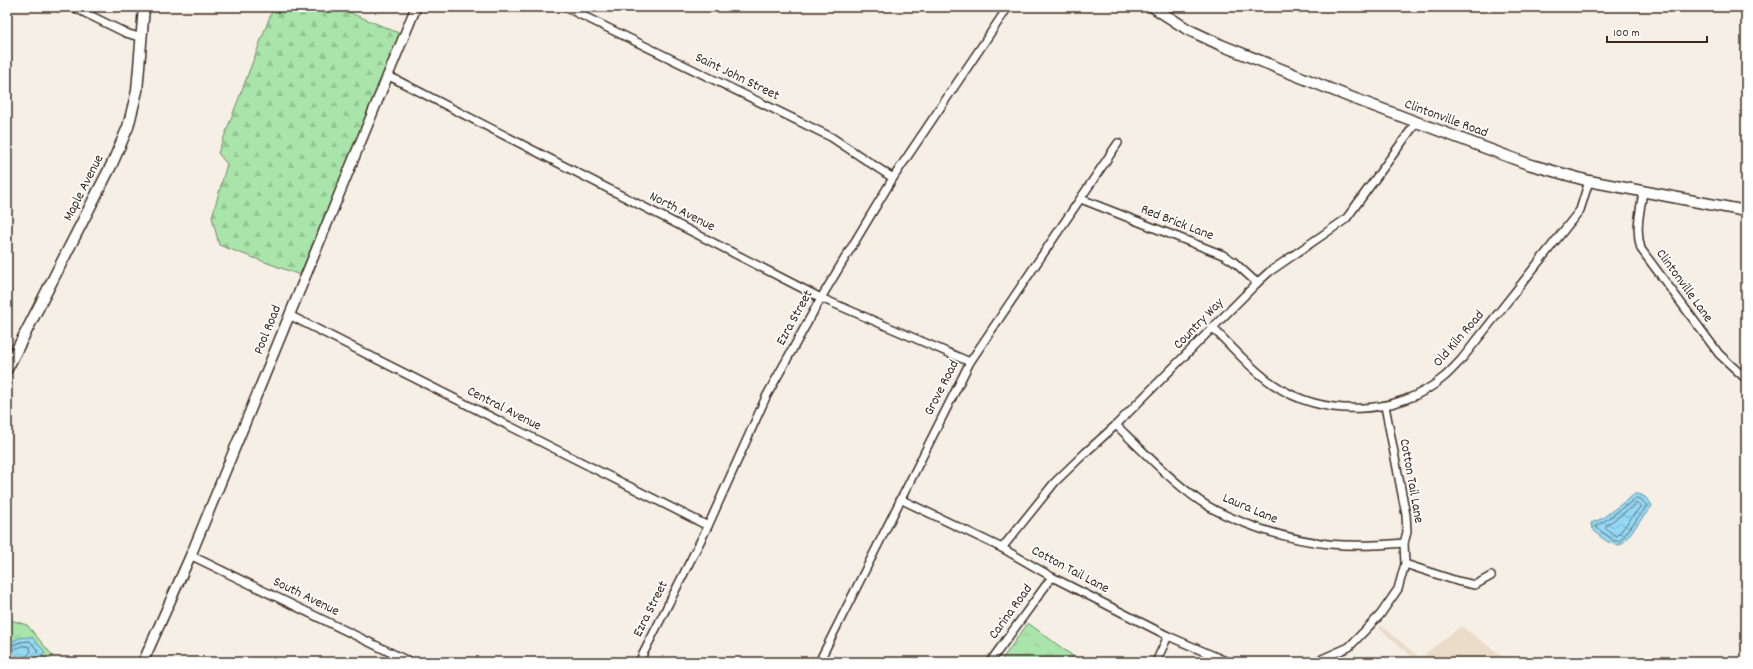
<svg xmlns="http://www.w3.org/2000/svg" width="1753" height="669" viewBox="0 0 1753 669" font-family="Dekko,sans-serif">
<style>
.built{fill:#ebdcc9}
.forest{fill:url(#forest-firs);stroke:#728864}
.park{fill:url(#park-tufts);stroke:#728864}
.water{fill:url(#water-waves);stroke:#70929e}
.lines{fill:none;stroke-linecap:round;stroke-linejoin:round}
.shore{stroke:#5e7074;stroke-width:1}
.minor-casing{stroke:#3b2a1e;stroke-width:10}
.tertiary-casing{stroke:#3b2a1e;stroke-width:12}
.secondary-casing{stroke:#3b2a1e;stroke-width:13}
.minor{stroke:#fff;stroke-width:7}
.tertiary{stroke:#fff;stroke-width:9}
.secondary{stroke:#fff;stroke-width:10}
.labels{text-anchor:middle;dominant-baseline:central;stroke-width:3.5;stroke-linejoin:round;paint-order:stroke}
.street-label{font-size:14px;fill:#3b2a1e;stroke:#fff}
</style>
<defs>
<pattern id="forest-firs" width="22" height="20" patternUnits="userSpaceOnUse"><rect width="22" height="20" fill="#a9e5ab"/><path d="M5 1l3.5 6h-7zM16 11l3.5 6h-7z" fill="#92c593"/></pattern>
<pattern id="park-tufts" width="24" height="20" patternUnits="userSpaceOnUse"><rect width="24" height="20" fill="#a9e5ab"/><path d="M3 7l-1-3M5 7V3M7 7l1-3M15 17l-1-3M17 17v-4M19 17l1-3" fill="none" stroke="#92c593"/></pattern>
<pattern id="water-waves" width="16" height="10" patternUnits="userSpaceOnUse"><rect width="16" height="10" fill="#93d8f4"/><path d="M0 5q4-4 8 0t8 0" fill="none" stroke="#80bad1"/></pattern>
</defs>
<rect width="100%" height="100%" fill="#f6efe6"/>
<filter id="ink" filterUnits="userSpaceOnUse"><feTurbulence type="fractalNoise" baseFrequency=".025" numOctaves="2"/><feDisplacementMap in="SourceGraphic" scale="8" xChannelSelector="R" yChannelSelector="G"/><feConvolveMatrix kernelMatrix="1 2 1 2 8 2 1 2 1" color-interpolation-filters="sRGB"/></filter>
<g filter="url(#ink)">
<!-- built -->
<path class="built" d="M1381,625L1420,658L1461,626L1510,662H1416L1417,661L1379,628Z"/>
<!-- forest -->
<path class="forest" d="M271,7H347L346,11L401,34L300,275L219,245L212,217L227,164L218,153L272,11Z"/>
<!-- park -->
<g class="park">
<path d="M7,619L27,625L53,656L45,662H7Z"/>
<path d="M1028,623L1081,662H1000Z"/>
</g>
<!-- water -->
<g class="water">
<path d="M1635,494C1642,493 1650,500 1652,506L1622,544C1614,549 1591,533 1591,523L1601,519Z"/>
<path d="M27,637H32L45,652L32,662H7V644L19,638Z"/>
</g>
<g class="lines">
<!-- shore -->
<g class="shore">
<path d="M1637,498L1642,500L1647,506L1620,541H1614L1597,528L1596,525L1603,522Z"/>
<path d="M1637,504L1640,505V507L1618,535L1616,536L1606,529V526Z"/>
<path d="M7,647L20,642L30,641L38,651L31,658L30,662"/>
<path d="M7,652L22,646H28L31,651L26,657L25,662"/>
</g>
<defs>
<g id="minor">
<path d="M73,7L126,33L142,38"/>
<path d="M565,7L831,137L893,178"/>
<path d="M581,15L586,7"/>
<path d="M387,75L821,298L970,362"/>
<path d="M1643,192C1640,212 1635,229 1641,249L1719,354L1746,379"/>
<path d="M1081,199L1223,255L1233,261L1257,283"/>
<path d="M289,315L708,526"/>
<path d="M1213,328C1232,347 1251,369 1273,384C1321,418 1398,417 1444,377C1450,372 1455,366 1461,360L1580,210L1589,181"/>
<path d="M1116,425C1143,451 1169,479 1200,501C1217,513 1238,521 1258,528C1311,546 1349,548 1404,543"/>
<path d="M900,499L1002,548L1052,577L1168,636L1228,662"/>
<path d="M1002,548L1055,482L1085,453L1116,425L1257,283L1269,272L1346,219L1416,123"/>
<path d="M190,555L410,662"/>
<path d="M1405,564L1457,581L1475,585L1491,576"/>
<path d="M639,662L708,526L766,397L821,298L893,178L1008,7"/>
<path d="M819,662L970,362L1118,143"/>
<path d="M990,662L1052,577"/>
<path d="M1156,662L1168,636"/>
<path d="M1315,662L1349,647L1380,615L1398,589L1405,564L1404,543L1407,532L1406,515L1385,406"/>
</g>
<path id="tertiary" d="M143,662L193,550L416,7"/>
<g id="secondary">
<path d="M1153,7L1187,29L1221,45L1350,97L1528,164L1589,181L1746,211"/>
<path d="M7,369L112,164L128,127L137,91L144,7"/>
</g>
</defs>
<!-- minor casing -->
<use href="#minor" class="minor-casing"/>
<!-- tertiary casing -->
<use href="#tertiary" class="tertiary-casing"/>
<!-- secondary casing -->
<use href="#secondary" class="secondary-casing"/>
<!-- minor -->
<use href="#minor" class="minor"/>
<!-- tertiary -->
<use href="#tertiary" class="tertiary"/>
<!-- secondary -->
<use href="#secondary" class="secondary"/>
</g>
</g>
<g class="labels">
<!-- street labels -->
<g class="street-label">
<text transform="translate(737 77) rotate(26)">Saint John Street</text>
<text transform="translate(1446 119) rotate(20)">Clintonville Road</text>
<text transform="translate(84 188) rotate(-63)">Maple Avenue</text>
<text transform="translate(682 212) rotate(27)">North Avenue</text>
<text transform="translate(1177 223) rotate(21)">Red Brick Lane</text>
<text transform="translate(1684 286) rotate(54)">Clintonville Lane</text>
<text transform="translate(795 318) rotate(-61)">Ezra Street</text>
<text transform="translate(1199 324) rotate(-46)">Country Way</text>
<text transform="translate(268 330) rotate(-68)">Pool Road</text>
<text transform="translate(1459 339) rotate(-49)">Old Kiln Road</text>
<text transform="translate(942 388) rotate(-63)">Grove Road</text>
<text transform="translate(504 409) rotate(27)">Central Avenue</text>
<text transform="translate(1411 481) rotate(80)">Cotton Tail Lane</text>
<text transform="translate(1250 509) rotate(23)">Laura Lane</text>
<text transform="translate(1070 570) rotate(28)">Cotton Tail Lane</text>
<text transform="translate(306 597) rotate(26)">South Avenue</text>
<text transform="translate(651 609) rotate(-63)">Ezra Street</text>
<text transform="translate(1011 612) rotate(-54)">Carina Road</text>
</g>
</g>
<!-- margin -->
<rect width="1753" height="669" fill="none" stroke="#fff" stroke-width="24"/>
<rect x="12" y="12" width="1729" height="645" fill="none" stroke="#3b2a1e" stroke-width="1.5" filter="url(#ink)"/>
<!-- scale -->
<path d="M1607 36v6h100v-6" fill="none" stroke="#3b2a1e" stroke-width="2"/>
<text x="1613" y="36" font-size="12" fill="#3b2a1e" stroke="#ffffff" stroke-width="3" paint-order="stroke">100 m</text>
</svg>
